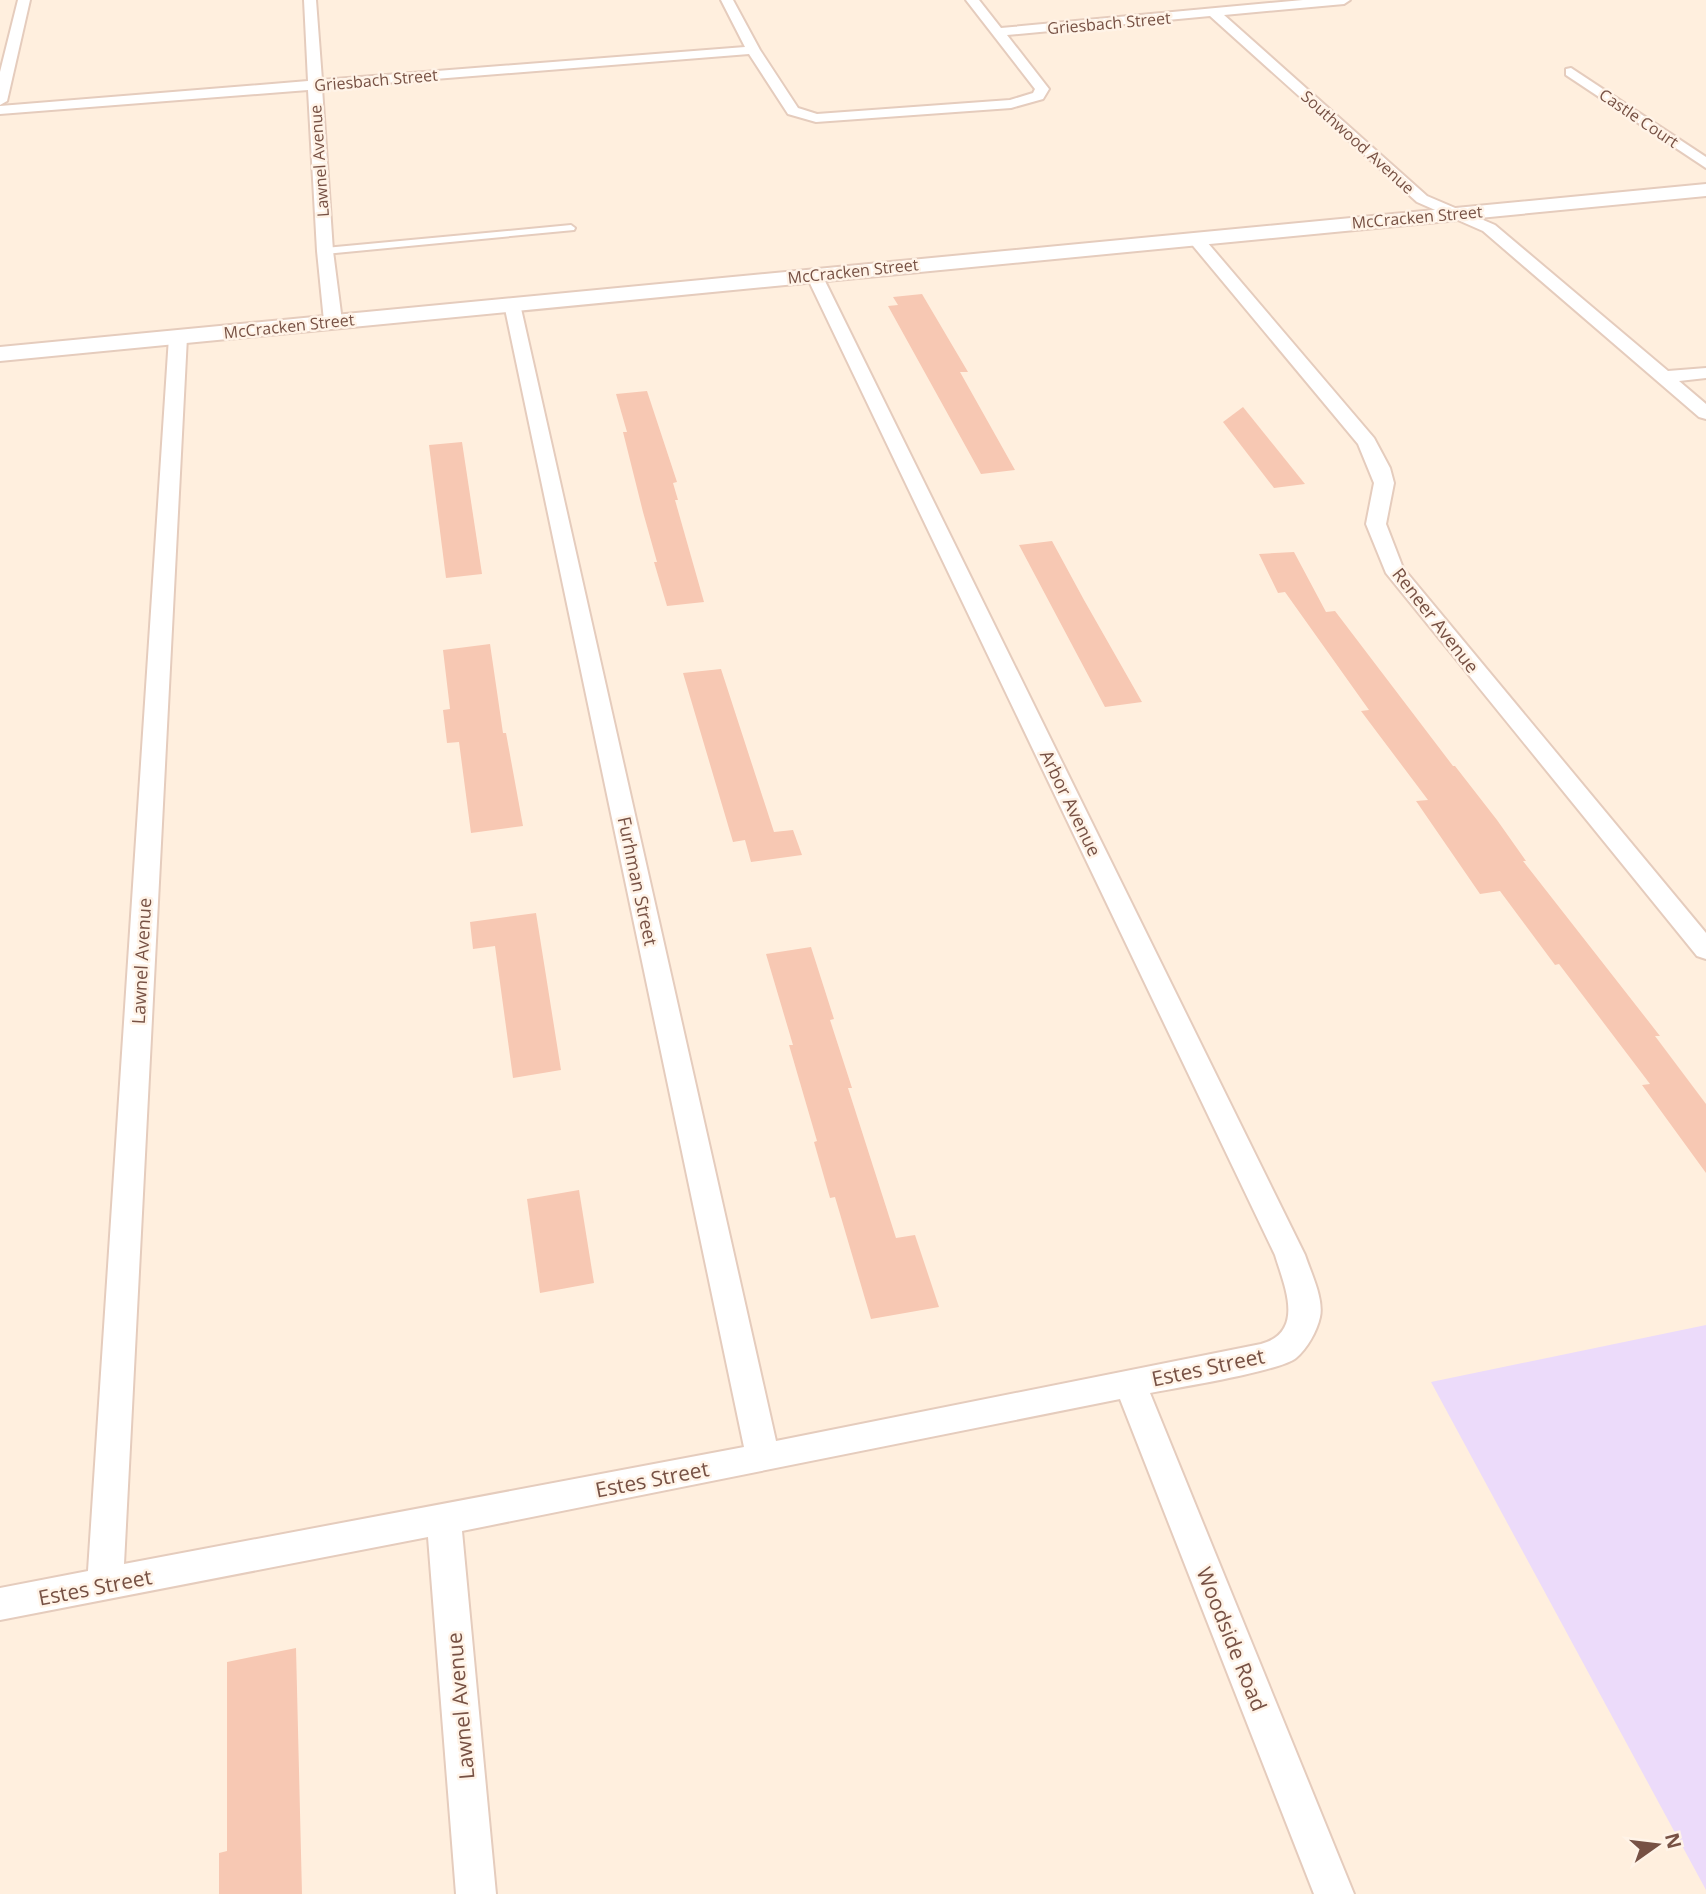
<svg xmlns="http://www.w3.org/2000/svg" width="1706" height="1894" viewBox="0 0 1706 1894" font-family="'Open Sans',sans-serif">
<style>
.education{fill:#ecdbfa}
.building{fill:#f7c8b3}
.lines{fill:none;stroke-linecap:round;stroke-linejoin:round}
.service-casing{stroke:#e5ccbd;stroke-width:4}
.minor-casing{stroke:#e5ccbd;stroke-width:4}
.tertiary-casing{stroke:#e5ccbd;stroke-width:4}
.service{fill:#fff;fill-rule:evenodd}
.minor{fill:#fff;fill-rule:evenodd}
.tertiary{fill:#fff;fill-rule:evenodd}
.labels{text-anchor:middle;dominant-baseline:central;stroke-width:5;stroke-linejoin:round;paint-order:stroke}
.far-street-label{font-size:16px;fill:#775144;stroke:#fff3e7}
.street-label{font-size:18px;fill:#775144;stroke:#fff3e7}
.near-street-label{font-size:21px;fill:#775144;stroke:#fff3e7}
</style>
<rect width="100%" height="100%" fill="#ffefde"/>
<!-- education -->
<path class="education" d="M1706,1325V1890L1431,1382Z"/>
<!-- building -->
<g class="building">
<path d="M922,294L968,372H960L1015,470L981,474L888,306L898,305L893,297Z"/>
<path d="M647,391L677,482L673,483L678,500H675L704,602L667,606L654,562H657L643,512L623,432H627L616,394Z"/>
<path d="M1243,407L1305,484L1274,488L1223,422Z"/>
<path d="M462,442L482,574L446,578L429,445Z"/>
<path d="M1052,541L1084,600L1142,702L1105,707L1019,545Z"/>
<path d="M1294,552L1326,612L1335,611L1453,766H1455L1497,820L1526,861H1523L1660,1036H1655L1706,1104V1173L1642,1085L1650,1084L1559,964L1555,965L1500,891L1480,894L1416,801L1428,800L1361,711L1369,710L1285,592L1278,593L1259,554Z"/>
<path d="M490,644L503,733H506L523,826L471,833L459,742L447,743L443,710L450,709L443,650Z"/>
<path d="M721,669L774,832L793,830L802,855L751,862L745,840L733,842L683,673Z"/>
<path d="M536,913L561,1070L513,1078L495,946L473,949L470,922Z"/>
<path d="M811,947L834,1019L830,1020L852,1088H848L896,1238L915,1235L939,1307L871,1319L835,1197L830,1198L814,1142L817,1141L789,1045H793L766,954Z"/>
<path d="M579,1190L594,1283L540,1293L527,1199Z"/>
<path d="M296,1648L302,1894H219V1853L227,1851V1662Z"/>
</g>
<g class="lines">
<defs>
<path id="service" d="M571,225L575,228L574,230L325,254L321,251L325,248Z"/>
<g id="minor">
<path d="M18,0H30L7,101L0,105V72Z"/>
<path d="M304,0H316L322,80L745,47L721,0H733L760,50L798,108L817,114L1010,100L1033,93L1035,89L966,0H979L1001,28L1303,0H1350L1344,4L1224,15L1427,196L1495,225L1668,371L1706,368V378L1679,381L1706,404V419L1699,417L1483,231L1417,202L1210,16L1007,35L1049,89L1043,99L1011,108L816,122L788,114L749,54L322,88L333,251L342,321L333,326L324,321L317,251L308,90L0,114V106L308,81Z"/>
<path d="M1571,68L1706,157V168L1566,75V69Z"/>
<path d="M1195,233L1201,235L1374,438L1390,468L1394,483L1386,524L1403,568L1706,933V959L1697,956L1386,573L1366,524L1374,483L1358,444L1189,241L1187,238Z"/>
<path d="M814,270L822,275L1305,1255C1311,1273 1324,1299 1320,1317C1317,1331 1307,1349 1296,1358C1281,1371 1175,1388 1150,1393L1354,1894H1314L1120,1399L462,1531L496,1894H456L428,1537L0,1620V1588L88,1571L169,337L178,332L187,337L124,1564L744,1447L504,304L512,299L520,304L776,1441L1261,1344C1306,1332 1284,1285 1275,1255L806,275Z"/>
</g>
<path id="tertiary" d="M1706,184V196L0,361V347Z"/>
</defs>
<!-- service casing -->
<use href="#service" class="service-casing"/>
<!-- minor casing -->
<use href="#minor" class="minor-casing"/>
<!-- tertiary casing -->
<use href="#tertiary" class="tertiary-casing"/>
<!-- service -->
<use href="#service" class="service"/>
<!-- minor -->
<use href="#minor" class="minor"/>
<!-- tertiary -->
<use href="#tertiary" class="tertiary"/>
</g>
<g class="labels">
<!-- far-street labels -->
<g class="far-street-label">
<text transform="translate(1109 23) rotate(-5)">Griesbach Street</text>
<text transform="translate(376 80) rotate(-5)">Griesbach Street</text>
<text transform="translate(1639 118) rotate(34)">Castle Court</text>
<text transform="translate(1358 142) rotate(42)">Southwood Avenue</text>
<text transform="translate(319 161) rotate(-94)">Lawnel Avenue</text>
<text transform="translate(1417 217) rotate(-5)">McCracken Street</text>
<text transform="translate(853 271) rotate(-6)">McCracken Street</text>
<text transform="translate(289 326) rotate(-6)">McCracken Street</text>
</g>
<!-- street labels -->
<g class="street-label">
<text transform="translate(1436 620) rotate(52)">Reneer Avenue</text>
<text transform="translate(1071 803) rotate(64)">Arbor Avenue</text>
<text transform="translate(638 881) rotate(78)">Furhman Street</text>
<text transform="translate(141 961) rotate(-87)">Lawnel Avenue</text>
</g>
<!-- near-street labels -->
<g class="near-street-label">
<text transform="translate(1208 1367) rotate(-12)">Estes Street</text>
<text transform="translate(652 1479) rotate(-11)">Estes Street</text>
<text transform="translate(95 1587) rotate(-11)">Estes Street</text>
<text transform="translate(1232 1639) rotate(68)">Woodside Road</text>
<text transform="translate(460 1706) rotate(-95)">Lawnel Avenue</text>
</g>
</g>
<!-- north arrow -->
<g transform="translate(1657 1845) rotate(76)" stroke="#fff3e7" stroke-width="5" paint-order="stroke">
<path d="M0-5L12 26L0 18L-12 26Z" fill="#775144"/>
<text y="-10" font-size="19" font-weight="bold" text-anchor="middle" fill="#775144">N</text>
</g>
</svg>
